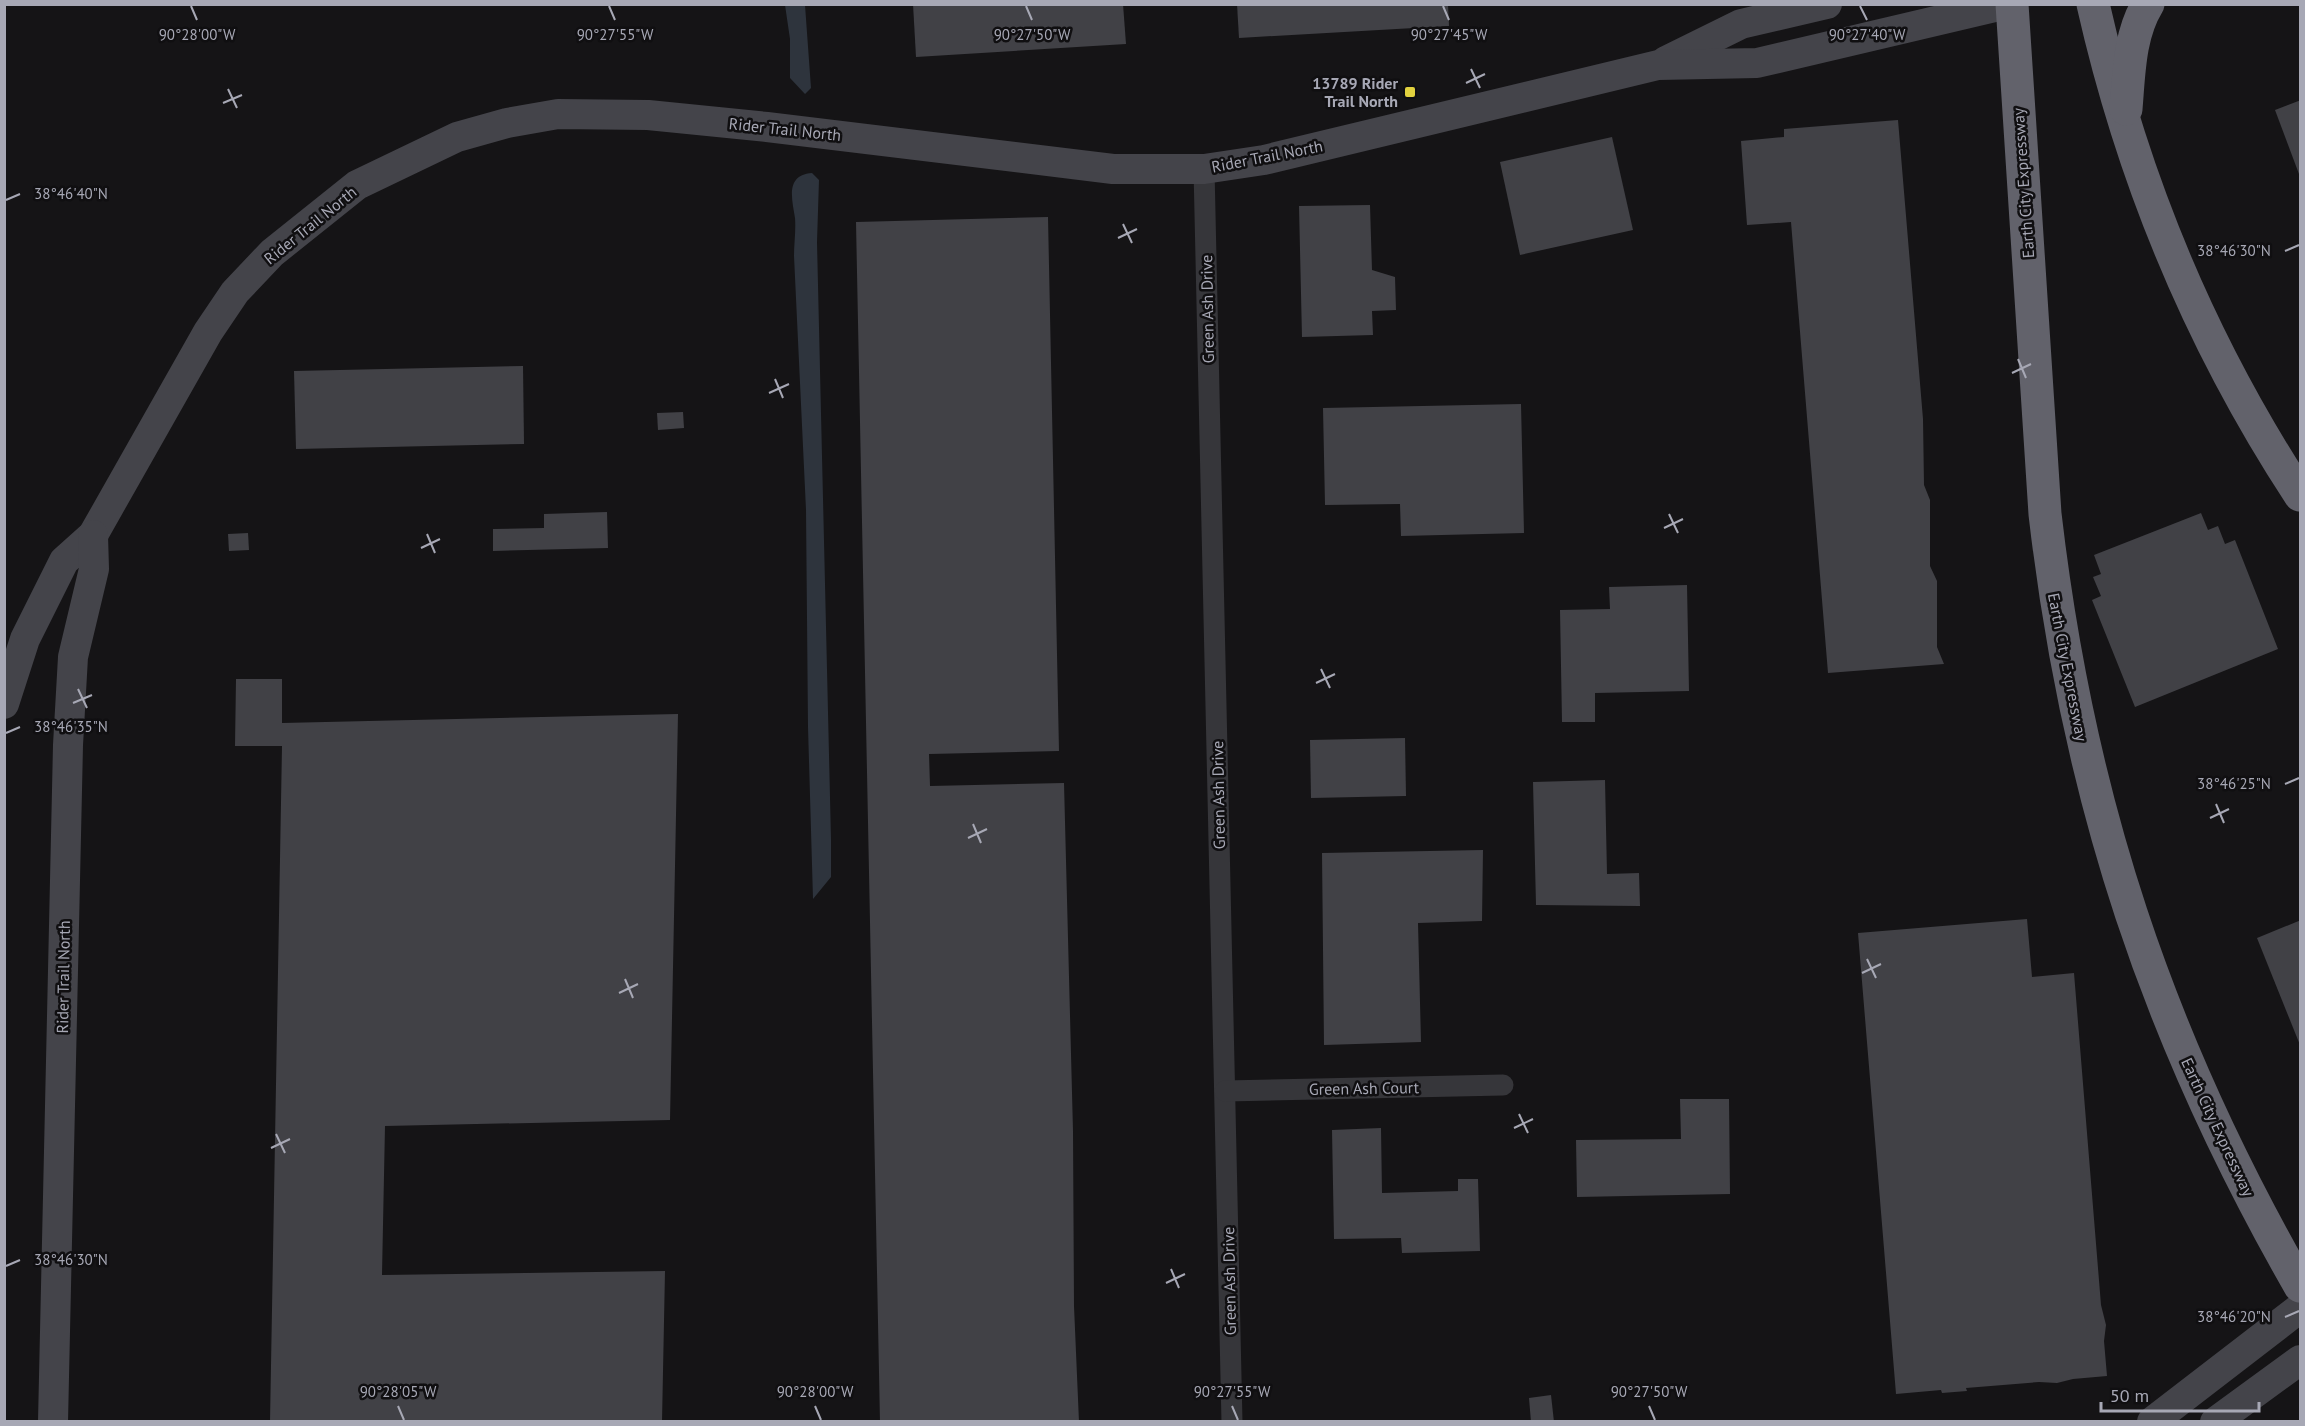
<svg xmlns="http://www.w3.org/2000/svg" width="2305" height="1426" viewBox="0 0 2305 1426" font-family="'PT Sans',sans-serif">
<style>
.water{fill:#2e343d}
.building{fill:#414146}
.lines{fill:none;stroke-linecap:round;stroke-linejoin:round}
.street{stroke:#36363a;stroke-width:21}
.secondary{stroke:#44444a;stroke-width:30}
.highway{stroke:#62626b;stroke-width:33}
.ticks{fill:none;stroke:#a7a8b5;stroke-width:2}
.poi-dot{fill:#e2d23f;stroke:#100f11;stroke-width:2}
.labels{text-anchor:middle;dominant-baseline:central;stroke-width:5;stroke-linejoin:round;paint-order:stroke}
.poi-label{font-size:16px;font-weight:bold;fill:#a7a8b5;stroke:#100f11;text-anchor:end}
.street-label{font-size:16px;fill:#a7a8b5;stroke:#100f11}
.ticks-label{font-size:15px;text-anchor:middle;fill:#a7a8b5;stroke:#100f11;stroke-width:5;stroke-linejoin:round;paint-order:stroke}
</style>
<rect width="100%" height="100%" fill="#151416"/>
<!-- water -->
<g class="water">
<path d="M785,5H805L811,88L805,94L790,78V39Z"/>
<path d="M812,173L819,180L817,242L831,840V877L813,899L808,727L806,510L794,256C794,244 796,230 795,218C792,199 785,175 812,173Z"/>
</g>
<!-- building -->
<g class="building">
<path d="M913,4H1123L1126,44L916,57Z"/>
<path d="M1237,4H1448L1449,26L1239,38Z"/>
<path d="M2301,100V174H2299L2275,110Z"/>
<path d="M1898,120L1923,419L1924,485L1930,500V566L1937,581V647L1944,664L1828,673L1791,222L1747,225L1741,141L1784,137V129Z"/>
<path d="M1612,137L1633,230L1520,255L1500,162Z"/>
<path d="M1370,205L1372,270L1395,277L1396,310L1372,311L1373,335L1302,337L1299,206Z"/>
<path d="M1048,217L1059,751L929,754L930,786L1064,783L1073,1131L1074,1306L1079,1422H880L856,222Z"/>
<path d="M523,366L524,444L296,449L294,371Z"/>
<path d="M1521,404L1524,533L1401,536L1400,504L1325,505L1323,408Z"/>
<path d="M683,412L684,428L658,430L657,413Z"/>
<path d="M607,512L608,548L493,551V529L544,528V514Z"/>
<path d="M2201,513L2208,530L2218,526L2225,544L2235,540L2278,649L2135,707L2092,600L2101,596L2093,577L2101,574L2094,555Z"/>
<path d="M248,533L249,550L229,551L228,534Z"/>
<path d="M1687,585L1689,691L1595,693V722H1562L1560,610L1610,609L1609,587Z"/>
<path d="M236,679H282V723L678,714L670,1120L385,1126L382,1275L665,1271L662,1422H270L282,746H235Z"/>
<path d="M1405,738L1406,796L1311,798L1310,740Z"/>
<path d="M1605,780L1607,874L1639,873L1640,906L1536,905L1533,782Z"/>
<path d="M1483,850L1482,921L1418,923L1421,1042L1324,1045L1322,853Z"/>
<path d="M2027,919L2032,977L2074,973L2101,1305L2106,1325L2104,1341L2107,1376L2073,1379L2057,1383L2039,1382L1966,1388L1967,1391L1942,1393L1941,1390L1896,1394L1858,933Z"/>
<path d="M2301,920V1045H2300L2257,938Z"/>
<path d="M1680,1099H1729L1730,1194L1577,1197L1576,1140L1681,1139Z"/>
<path d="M1381,1128L1382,1193L1458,1191V1179H1478L1480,1251L1402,1253L1401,1238L1334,1239L1332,1130Z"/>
<path d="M1551,1395L1554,1422H1531L1529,1398Z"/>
</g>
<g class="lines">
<!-- street -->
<g class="street">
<path d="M1204,169L1232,1422"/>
<path d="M1225,1091L1503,1085"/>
</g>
<!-- secondary -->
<g class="secondary">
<path d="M1666,61L1741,24L1827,4"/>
<path d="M4,704L25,639L64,561L93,535L208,332L235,292L272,253L357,185L457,137L507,123L558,114L648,115L767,127L1113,169H1204L1264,160L1658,65L1757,63L2008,4"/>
<path d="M53,1422L68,745L73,657L94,569L93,535"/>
<path d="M2152,1422L2300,1308"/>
<path d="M2215,1422L2300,1360"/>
</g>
<!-- highway -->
<g class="highway">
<path d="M2012,4L2045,514C2078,799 2157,1037 2300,1286"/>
<path d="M2093,4C2133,181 2201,344 2300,495"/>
<path d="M2126,109C2129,74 2129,35 2148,4"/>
</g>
</g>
<!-- ticks -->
<path class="ticks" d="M191,6L197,20M609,6L615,20M1026,6L1032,20M1443,6L1449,20M1860,6L1867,20M1471,69L1480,88M1466,83L1485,74M228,89L237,108M223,103L242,95M6,200L20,194M1123,224L1132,243M1118,238L1137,229M2285,251L2299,245M2018,359L2026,378M2012,373L2031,364M775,379L783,398M769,393L789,384M1669,514L1678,533M1664,528L1683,519M427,534L435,553M421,548L440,539M1321,669L1330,688M1316,683L1335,674M78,689L87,708M73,703L92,695M6,733L20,727M2285,784L2299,778M2216,804L2224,823M2210,818L2229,809M973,824L981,843M968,838L987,829M1867,959L1876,978M1862,973L1881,964M625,979L633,998M619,993L638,984M1519,1114L1528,1133M1514,1128L1533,1119M276,1134L285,1153M271,1148L290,1139M6,1266L20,1260M1171,1269L1179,1288M1166,1283L1185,1274M2285,1317L2299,1311M398,1406L404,1420M815,1406L821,1420M1232,1406L1238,1420M1649,1406L1655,1420"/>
<!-- markers -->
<rect class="poi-dot" x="1404" y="86" width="12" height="12" rx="3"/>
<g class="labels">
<!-- poi labels -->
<g class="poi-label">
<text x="1398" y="83">13789 Rider<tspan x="1398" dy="18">Trail North</tspan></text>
</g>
<!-- street labels -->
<g class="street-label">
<text transform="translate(785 129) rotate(6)">Rider Trail North</text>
<text transform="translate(1267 156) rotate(-11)">Rider Trail North</text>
<text transform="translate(2023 183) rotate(-94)">Earth City Expressway</text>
<text transform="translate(310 225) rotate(-39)">Rider Trail North</text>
<text transform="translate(1207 309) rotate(-91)">Green Ash Drive</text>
<text transform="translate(2068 667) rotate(79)">Earth City Expressway</text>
<text transform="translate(1218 795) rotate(-91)">Green Ash Drive</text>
<text transform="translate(63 977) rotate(-89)">Rider Trail North</text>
<text transform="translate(1364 1088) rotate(-1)">Green Ash Court</text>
<text transform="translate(2218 1127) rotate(65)">Earth City Expressway</text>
<text transform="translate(1229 1281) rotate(-91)">Green Ash Drive</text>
</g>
</g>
<g class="ticks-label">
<text x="197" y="40">90°28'00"W</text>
<text x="1867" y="40">90°27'40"W</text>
<text x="615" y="40">90°27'55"W</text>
<text x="1032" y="40">90°27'50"W</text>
<text x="1449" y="40">90°27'45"W</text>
<text x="71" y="199">38°46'40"N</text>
<text x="2234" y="256">38°46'30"N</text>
<text x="71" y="732">38°46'35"N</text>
<text x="2234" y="789">38°46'25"N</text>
<text x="71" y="1265">38°46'30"N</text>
<text x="2234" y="1322">38°46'20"N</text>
<text x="398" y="1397">90°28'05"W</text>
<text x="815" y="1397">90°28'00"W</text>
<text x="1232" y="1397">90°27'55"W</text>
<text x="1649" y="1397">90°27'50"W</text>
</g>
<!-- border -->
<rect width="2305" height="1426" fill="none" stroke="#a7a8b5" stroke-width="12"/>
<!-- scale -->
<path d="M2101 1402v9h158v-9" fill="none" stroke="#a7a8b5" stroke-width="3"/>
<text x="2110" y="1402" font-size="18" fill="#a7a8b5" stroke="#100f11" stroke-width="4.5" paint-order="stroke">50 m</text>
</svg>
